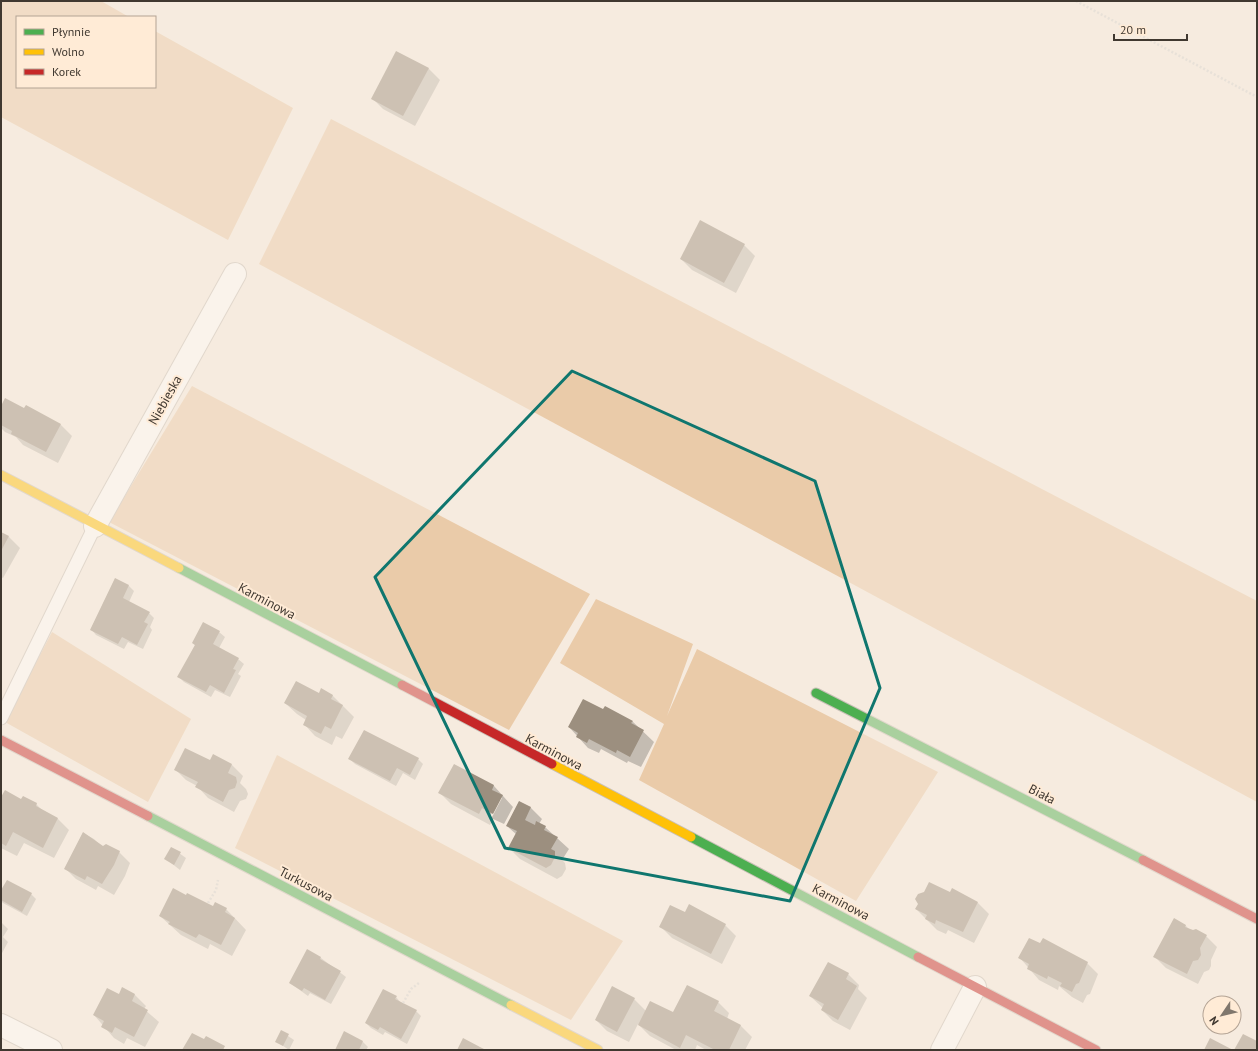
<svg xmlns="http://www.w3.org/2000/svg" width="1258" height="1051" viewBox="0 0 1258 1051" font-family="'PT Sans',sans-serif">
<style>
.green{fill:#eacba9}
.shadow{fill:#0003;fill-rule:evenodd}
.building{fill:#9c8f7f}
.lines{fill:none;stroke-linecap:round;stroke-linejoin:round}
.lane-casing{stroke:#c9c0b7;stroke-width:15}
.street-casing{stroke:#c9c0b7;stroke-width:24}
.fast-casing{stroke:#c9c0b7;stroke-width:11}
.slow-casing{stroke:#c9c0b7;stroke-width:11}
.jam-casing{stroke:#c9c0b7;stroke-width:11}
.path{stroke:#d7d4d1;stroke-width:2.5;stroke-dasharray:2 2;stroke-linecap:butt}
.lane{stroke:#fefcfa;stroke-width:13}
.street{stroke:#fefcfa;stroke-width:22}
.fast{stroke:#4caf50;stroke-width:9}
.slow{stroke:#ffc107;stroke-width:9}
.jam{stroke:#c62828;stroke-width:9}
.marked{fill:none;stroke:#0f766e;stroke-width:3;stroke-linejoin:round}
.labels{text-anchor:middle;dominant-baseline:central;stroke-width:4;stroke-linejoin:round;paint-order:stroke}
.street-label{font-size:13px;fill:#403830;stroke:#ffebd6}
</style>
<rect width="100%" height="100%" fill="#f6ebdf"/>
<!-- green -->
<g class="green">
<path d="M1,1H101L129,17H17V87H155V31L293,108L228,240L1,117Z"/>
<path d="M331,119L1257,601V802L259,264Z"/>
<path d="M192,386L590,594L509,730L109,522Z"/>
<path d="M596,599L693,644L667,716L697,649L938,772L856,901L639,780L664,724L560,663Z"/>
<path d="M52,632L191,719L148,802L5,722Z"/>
<path d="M277,755L623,941L571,1020L235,848Z"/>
</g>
<!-- shadow -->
<g class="shadow">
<path d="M397,52L429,69L440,80L415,126L383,109L372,98Z"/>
<path d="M744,245L755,256L736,293L692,270L681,259Z"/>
<path d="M1,408L25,409L61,425L72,436L58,463L23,445L16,437L5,432L1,428Z"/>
<path d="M1,533L9,537L20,548L3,578L1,577Z"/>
<path d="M115,579L129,586L134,591L129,602L149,613L154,618L150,627L152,630L143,649L128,642L124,649L96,635L91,629Z"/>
<path d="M219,632L225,637L219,648L238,659L244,664L238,674L241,676L230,697L215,690L211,697L184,682L179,677L195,645L193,643Z"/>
<path d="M320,694L332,695L354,717L342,739L336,736L332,745L315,736L304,724L306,720L297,714L285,703Z"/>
<path d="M632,721L654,742L641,767L628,761L627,763L601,749L599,753L588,748L569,727Z"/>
<path d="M213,756L232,765L243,776L240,783L246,789L248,794L246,799L240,801L234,812L208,798L197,786L186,780L175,769L210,761Z"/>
<path d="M350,759H418L423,764L415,780L403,773L396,786L355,764Z"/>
<path d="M454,766L494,786L513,807L504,824L493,819L490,825L451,804L440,793ZM501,797L502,798L491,819L489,818Z"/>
<path d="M1,799L22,800L36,804L43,811L58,819L69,830L54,858L24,843L17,856L1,848Z"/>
<path d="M519,802L531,808L542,819L539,824L545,827L569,849L562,860L565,863L566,869L562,876L557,879L520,859L509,848L517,835L507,826Z"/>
<path d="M83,833L94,839L101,846L119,852L130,863L125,876L114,895L98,886L96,890L76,879L65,868Z"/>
<path d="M172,848L186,858L180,870L166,859Z"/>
<path d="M953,890L978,903L989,914L974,943L948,930L946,934L937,930L916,909L951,893Z"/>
<path d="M1,893L31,894L36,899L27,916L3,903L1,901Z"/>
<path d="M214,907L226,909L246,930L232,956L210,944L208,949L181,935L160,916Z"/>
<path d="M685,914L725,925L736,936L722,964L672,938L661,927Z"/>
<path d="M1,922L8,929L3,937L8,942L1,955Z"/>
<path d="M1185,925L1190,930L1206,936L1217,947L1211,960V966L1209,970L1204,972L1198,984L1166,968L1155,957Z"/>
<path d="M1041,945L1087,963L1098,974L1090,994L1087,995L1083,1003L1072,997L1059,986L1058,990L1039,980L1020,958Z"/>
<path d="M308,951L321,958L346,977L331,1004L310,993L308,996L290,983Z"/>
<path d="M848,974L859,985L858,989L867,998L850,1030L833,1021L822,1010L823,1008L810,996Z"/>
<path d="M687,986L718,1002L729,1013L727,1019L741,1026L752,1037L745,1050H706L697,1045L695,1050H676L650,1036L638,1024L629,1042L607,1031L596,1020L634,999L646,1011L673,1013Z"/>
<path d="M123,988L135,995L146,1006L144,1009L159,1022L145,1047L127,1038L124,1044L114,1038L94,1015L119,995Z"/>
<path d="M396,997L401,1003L416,1011L421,1016L407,1044L385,1032L383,1035L371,1028L366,1023Z"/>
<path d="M282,1032L294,1040L289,1050L276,1041Z"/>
<path d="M363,1042L368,1047L366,1050H336Z"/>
</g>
<!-- building -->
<g class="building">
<path d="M396,51L429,68L403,116L371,99Z"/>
<path d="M700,220L745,244L724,283L680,259Z"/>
<path d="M5,398L24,408L26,405L61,424L46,452L11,434L12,431L1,425V406Z"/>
<path d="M1,532L9,536L1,551Z"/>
<path d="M115,578L129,585L123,598L150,612L144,622L148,624L137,645L122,637L118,644L90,630Z"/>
<path d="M203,622L220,631L213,644L239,658L233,669L236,670L224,693L210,685L206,692L177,677L195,645L192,643Z"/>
<path d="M296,681L319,693L321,688L333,695L331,699L343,705L331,729L325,726L321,734L303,725L307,716L284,703Z"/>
<path d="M583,699L603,709L605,706L633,721L631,723L644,730L630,757L617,750L616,753L589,739L587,743L576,737L578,733L568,727Z"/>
<path d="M364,730L419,758L410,775L397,768L390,781L348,759Z"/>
<path d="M185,748L210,760L213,754L232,764L228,773L236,777L237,782L235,788L229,790L223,802L195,787L198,782L174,770Z"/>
<path d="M454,764L494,785L492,790L503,795L493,814L482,808L479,814L438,793Z"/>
<path d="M5,790L21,799L23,796L37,803L36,806L58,818L43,848L13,832L6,846L1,843V797Z"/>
<path d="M519,801L531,807L525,820L535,825L536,821L546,826L544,830L558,837L551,849L555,851V857L551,865L546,868L508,848L517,831L506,826Z"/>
<path d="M83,832L103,846L106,844L120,851L114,865L102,884L87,876L85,880L64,869Z"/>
<path d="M171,847L181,852L174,865L164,859Z"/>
<path d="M7,880L32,893L22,912L1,900V890Z"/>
<path d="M929,882L950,892L952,888L978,902L963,932L936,920L935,924L925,919L927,915L915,909L918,904L915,899L918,894L924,892Z"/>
<path d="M173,888L186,895L187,893L213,906L215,902L227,908L225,912L235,918L221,945L199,934L196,938L168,924L170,922L159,916Z"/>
<path d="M689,904L726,924L711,954L659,927L670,905L685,912Z"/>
<path d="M1174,918L1186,925L1185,927L1193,930L1196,929L1207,935L1200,948L1201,955L1198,960L1193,961L1187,974L1153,957Z"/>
<path d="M1029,938L1040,943L1043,938L1088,962L1079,983L1076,984L1072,992L1060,986L1062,983L1048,976L1047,979L1027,969L1029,964L1018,958Z"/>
<path d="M307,949L321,957L320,959L341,971L325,1000L304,988L302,991L289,983Z"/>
<path d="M828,962L849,973L846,979L857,986L838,1020L821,1010L824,1004L809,996Z"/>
<path d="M687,985L719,1001L714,1011L741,1025L729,1050H715L686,1035L680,1048L638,1025L650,1001L673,1012Z"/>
<path d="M612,986L635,998L617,1032L595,1020Z"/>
<path d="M122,987L135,994L132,1001L148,1010L134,1037L115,1027L112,1033L101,1027L104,1021L93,1015L107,988L119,994Z"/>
<path d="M383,989L397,996L395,999L417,1010L401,1039L380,1027L378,1030L365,1023Z"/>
<path d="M281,1030L289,1034L283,1046L275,1042Z"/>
<path d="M344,1031L363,1041L359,1050H335Z"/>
<path d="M192,1033L204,1039L206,1036L225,1046L223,1050H182Z"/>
<path d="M1243,1034L1257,1041V1050H1234Z"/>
<path d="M463,1038L480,1047L486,1050H457Z"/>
<path d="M1210,1038L1233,1050H1204Z"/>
</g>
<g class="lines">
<defs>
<path id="lane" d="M1,718L95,526"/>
<g id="street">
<path d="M95,526L235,274"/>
<path d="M1,1025L51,1050"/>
<path d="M942,1050L975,987"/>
</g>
<g id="fast">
<path d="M179,568L402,685"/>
<path d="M816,693L1143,860"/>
<path d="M148,816L511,1005"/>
<path d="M691,837L918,957"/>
</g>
<g id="slow">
<path d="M1,475L179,568"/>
<path d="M552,764L691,837"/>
<path d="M511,1005L598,1050"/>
</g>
<g id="jam">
<path d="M402,685L552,764"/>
<path d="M1,740L148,816"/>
<path d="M1143,860L1257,919"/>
<path d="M918,957L1096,1050"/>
</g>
</defs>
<!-- lane casing -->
<use href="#lane" class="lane-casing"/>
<!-- street casing -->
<use href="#street" class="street-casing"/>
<!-- fast casing -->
<use href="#fast" class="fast-casing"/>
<!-- slow casing -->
<use href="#slow" class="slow-casing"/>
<!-- jam casing -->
<use href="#jam" class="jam-casing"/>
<!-- path -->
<g class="path">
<path d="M1076,1L1257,97"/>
<path d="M208,903L216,890L218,880"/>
<path d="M403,1003L411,989L419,983"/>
</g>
<!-- lane -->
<use href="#lane" class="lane"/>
<!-- street -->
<use href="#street" class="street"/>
<!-- fast -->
<use href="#fast" class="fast"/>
<!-- slow -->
<use href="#slow" class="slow"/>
<!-- jam -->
<use href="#jam" class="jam"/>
</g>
<!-- marked area -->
<path d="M0 0H1258V1051H0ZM572,371L815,481L880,688L790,901L505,848L375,577Z" fill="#f6ebdf" fill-opacity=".55" fill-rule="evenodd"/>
<path class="marked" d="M572,371L815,481L880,688L790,901L505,848L375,577Z"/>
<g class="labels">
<!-- street labels -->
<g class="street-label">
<text transform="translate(165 400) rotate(-61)">Niebieska</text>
<text transform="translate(267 601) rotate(28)">Karminowa</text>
<text transform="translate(554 752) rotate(28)">Karminowa</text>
<text transform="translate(1042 794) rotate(27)">Biała</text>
<text transform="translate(306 884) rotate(28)">Turkusowa</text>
<text transform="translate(841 902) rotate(28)">Karminowa</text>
</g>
</g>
<!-- border -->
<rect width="1258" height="1051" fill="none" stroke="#403830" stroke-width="4"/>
<!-- legend -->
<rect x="16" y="16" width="140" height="72" fill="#ffebd6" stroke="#b3a394"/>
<rect x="24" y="29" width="20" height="6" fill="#4caf50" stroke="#b3a394"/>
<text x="52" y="36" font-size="12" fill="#403830">Płynnie</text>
<rect x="24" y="49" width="20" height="6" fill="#ffc107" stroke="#b3a394"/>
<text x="52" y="56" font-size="12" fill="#403830">Wolno</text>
<rect x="24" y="69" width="20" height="6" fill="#c62828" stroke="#b3a394"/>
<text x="52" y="76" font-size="12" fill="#403830">Korek</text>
<!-- north arrow -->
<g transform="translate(1222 1015) rotate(235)"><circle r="19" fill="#ffebd6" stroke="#b3a394"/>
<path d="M0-3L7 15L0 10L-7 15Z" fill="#80776d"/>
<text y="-6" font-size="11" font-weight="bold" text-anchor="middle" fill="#403830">N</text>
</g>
<!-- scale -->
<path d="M1114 34v6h73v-6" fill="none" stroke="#403830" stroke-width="2"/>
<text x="1120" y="34" font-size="12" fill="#403830" stroke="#ffebd6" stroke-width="3" paint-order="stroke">20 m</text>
</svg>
